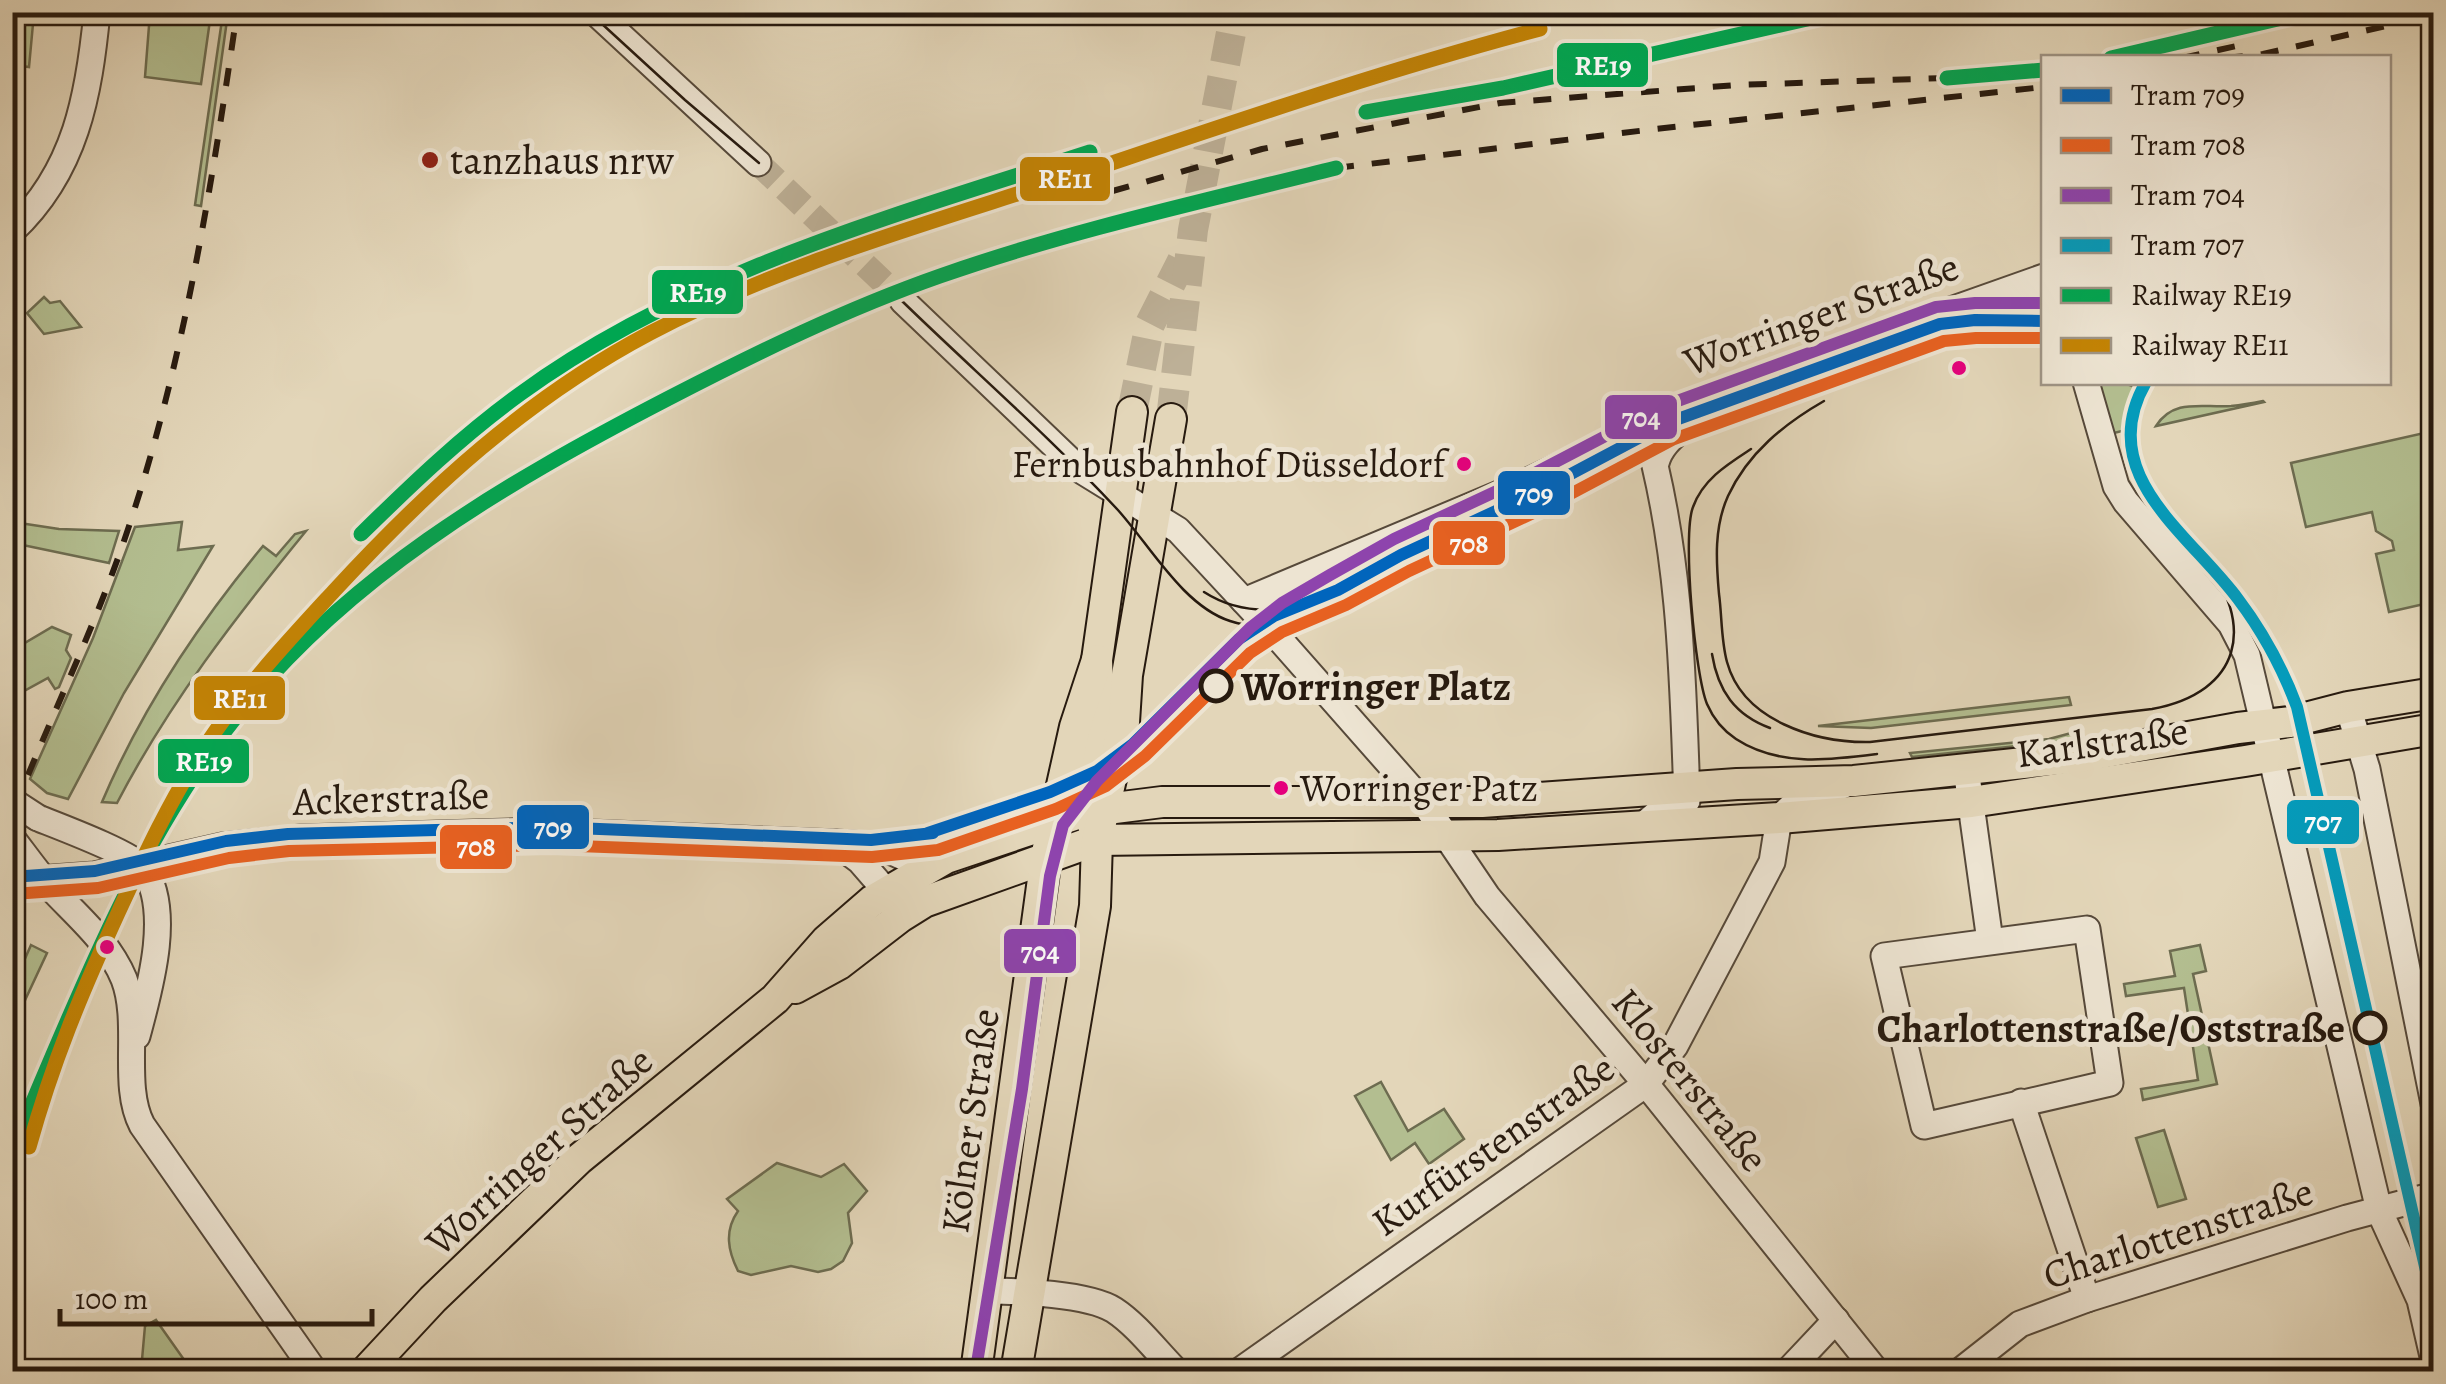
<svg xmlns="http://www.w3.org/2000/svg" width="2446" height="1384" viewBox="0 0 2446 1384" font-family="Alegreya,serif">
<style>
.green{fill:#b3be90;stroke:#6d6c50;stroke-width:2.5}
.lines{fill:none;stroke-linecap:round;stroke-linejoin:round}
.minor-tunnel{stroke:#bdb097;stroke-width:25;stroke-dasharray:25 12;stroke-linecap:butt}
.major-tunnel{stroke:#bdb097;stroke-width:30;stroke-dasharray:30 15;stroke-linecap:butt}
.minor-casing{stroke:#56493a;stroke-width:29}
.major-casing{stroke:#271a0f;stroke-width:34}
.minor{stroke:#ede4d2;stroke-width:25}
.major{stroke:#e3d6b9;stroke-width:30}
.tram{stroke:#271a0f;stroke-width:2.5}
.rail{stroke:#271a0f;stroke-width:6;stroke-dasharray:18 18;stroke-linecap:butt}
.minor-bridge-casing{stroke:#56493a;stroke-width:29;stroke-linecap:butt}
.minor-bridge{stroke:#ede4d2;stroke-width:25}
.rail-1-casing{stroke:#ede4d2;stroke-width:22}
.rail-2-casing{stroke:#ede4d2;stroke-width:22}
.rail-1{stroke:#00a651;stroke-width:15}
.rail-2{stroke:#c38304;stroke-width:15}
.tram-1-casing{stroke:#ede4d2;stroke-width:20}
.tram-2-casing{stroke:#ede4d2;stroke-width:20}
.tram-3-casing{stroke:#ede4d2;stroke-width:20}
.tram-4-casing{stroke:#ede4d2;stroke-width:20}
.tram-1{stroke:#0065bd;stroke-width:12}
.tram-2{stroke:#e86121;stroke-width:12}
.tram-3{stroke:#8e44ad;stroke-width:12}
.tram-4{stroke:#049bbb;stroke-width:12}
.poi-dot{fill:#8f2418;stroke:#ede4d2;stroke-width:4}
.bus-dot{fill:#e5007d;stroke:#ede4d2;stroke-width:4}
.stop-dot{fill:#ede4d2;stroke:#271a0f;stroke-width:5}
.labels{text-anchor:middle;dominant-baseline:central;stroke-width:10;stroke-linejoin:round;paint-order:stroke}
.bus-label{font-size:38px;fill:#271a0f;stroke:#ede4d2;text-anchor:end}
.poi-label{font-size:40px;fill:#271a0f;stroke:#ede4d2;text-anchor:start}
.street-label{font-size:40px;fill:#271a0f;stroke:#ede4d2}
.stop-label{font-size:40px;font-weight:bold;fill:#271a0f;stroke:#ede4d2;text-anchor:start}
.line-badge{stroke:#ede4d2;stroke-width:4}
.badge-label{font-size:28px;text-anchor:middle;font-weight:bold;fill:#fff}
</style>
<rect width="100%" height="100%" fill="#e3d6b9"/>
<filter id="stains"><feTurbulence type="fractalNoise" baseFrequency=".002" numOctaves="4"/><feColorMatrix values="0 0 0 0 .2 0 0 0 0 .09 0 0 0 0 .02 0 0 0 .5 -.17"/></filter>
<radialGradient id="worn" r=".72"><stop offset=".6" stop-color="#630" stop-opacity="0"/><stop offset="1" stop-color="#630" stop-opacity=".3"/></radialGradient>
<!-- green -->
<g class="green">
<path d="M12,13H34L29,67L13,65Z"/>
<path d="M150,13H211L201,84L145,77Z"/>
<path d="M223,13H228L201,206L195,205Z"/>
<path d="M44,297L50,303L60,301L81,327L44,334L27,313Z"/>
<path d="M2097,383H2124L2135,387L2122,431L2110,434Z"/>
<path d="M2263,401L2264,402L2156,426C2174,398 2202,408 2231,406C2241,405 2253,403 2263,401Z"/>
<path d="M2433,431V479L2426,485L2433,516V602L2389,612L2376,554L2394,550L2392,541L2376,531L2372,512L2306,527L2291,463Z"/>
<path d="M13,522L59,529L119,531L109,563L13,543Z"/>
<path d="M182,522L178,550L213,546L124,693L68,799L47,793L30,779L93,638L135,527Z"/>
<path d="M306,531C235,618 169,703 117,803L102,802C142,708 198,624 263,546L276,556L295,534Z"/>
<path d="M52,627L71,635L66,650L71,658L59,687L55,689L48,678L24,691L13,670V650Z"/>
<path d="M2069,697L2071,705L1871,728L1818,726Z"/>
<path d="M2075,732L2074,738L2066,741L1912,757L1910,753L2049,739Z"/>
<path d="M31,945L47,953L13,1026V986Z"/>
<path d="M2200,945L2206,971L2193,974L2217,1084L2143,1100L2141,1089L2198,1080L2184,988L2126,996L2124,984L2175,976L2170,951Z"/>
<path d="M1381,1082L1408,1131L1444,1109L1464,1139L1429,1164L1415,1143L1391,1160L1355,1096Z"/>
<path d="M2164,1130L2186,1199L2158,1207L2136,1138Z"/>
<path d="M777,1163L821,1177L844,1164L867,1191L848,1213L852,1243L843,1261L831,1269L818,1272L791,1266L751,1275L738,1271C728,1251 724,1231 738,1211L727,1199Z"/>
<path d="M156,1320L192,1371H141L145,1326Z"/>
</g>
<g class="lines">
<!-- minor-tunnel -->
<path class="minor-tunnel" d="M758,163L903,301"/>
<!-- major-tunnel -->
<g class="major-tunnel">
<path d="M1132,412L1150,324L1182,261"/>
<path d="M1171,419L1193,230L1235,12"/>
</g>
<defs>
<g id="minor">
<path d="M595,12L758,163"/>
<path d="M12,231C76,171 89,95 97,12"/>
<path d="M903,301L1079,469L1178,530L1282,642L1424,803L1487,896L1646,1084L1877,1372"/>
<path d="M1999,305L2044,300"/>
<path d="M2086,382L2116,486L2126,502L2231,624L2247,655L2379,1210L2420,1300L2434,1361"/>
<path d="M1656,463C1660,447 1672,436 1685,427L1924,338L1962,320"/>
<path d="M1244,601L1518,486L1694,401L2044,277"/>
<path d="M2348,707L2367,769L2434,1104"/>
<path d="M1968,783L1990,941"/>
<path d="M38,818C58,826 133,854 143,868C173,910 149,991 137,1036"/>
<path d="M1640,828L1662,809L1682,805L1687,801C1683,675 1680,545 1644,424"/>
<path d="M12,838C25,855 37,872 51,888C77,916 109,942 124,979C141,1023 121,1085 142,1125L315,1372"/>
<path d="M836,843L860,861L886,891L904,900"/>
<path d="M12,881L95,875L223,846L301,838L541,831L836,843L879,846L910,860L946,858"/>
<path d="M2087,929L2110,1083L1924,1126L1884,956Z"/>
<path d="M2021,1102L2087,1299"/>
<path d="M988,1291C1018,1291 1089,1294 1114,1310C1137,1325 1157,1352 1177,1372"/>
<path d="M1238,1372L1646,1084L1675,1046L1772,862L1779,818L1793,805L1844,785"/>
<path d="M1787,1372L1836,1320"/>
<path d="M1959,1372L2020,1324L2087,1299L2347,1218L2434,1195"/>
</g>
<g id="major">
<path d="M1094,828L1089,811L1088,776L1099,708L1097,660L1132,412"/>
<path d="M795,988L839,964L900,917L924,902L1097,840L1498,835L1779,818L1971,802L2245,761L2434,729"/>
<path d="M365,1372L433,1299L579,1159L775,999L827,940L872,901L946,858L1083,812L1162,802H1482L1737,784L1854,781L2079,757L2238,728L2290,722L2348,707L2434,693"/>
<path d="M976,1372L1046,857L1075,727L1097,660"/>
<path d="M1016,1372L1095,906L1097,840L1124,722L1127,675L1171,419"/>
</g>
</defs>
<!-- minor casing -->
<use href="#minor" class="minor-casing"/>
<!-- major casing -->
<use href="#major" class="major-casing"/>
<!-- minor -->
<use href="#minor" class="minor"/>
<!-- major -->
<use href="#major" class="major"/>
<!-- tram -->
<g class="tram">
<path d="M589,12L685,100L759,163"/>
<path d="M902,301C973,370 1049,436 1117,509C1149,544 1183,606 1230,621C1277,637 1319,610 1360,590"/>
<path d="M1824,401C1784,424 1748,453 1728,496C1714,527 1716,560 1719,594C1722,616 1721,640 1727,662C1743,721 1816,743 1870,742L2152,709C2242,692 2256,625 2203,557"/>
<path d="M1751,449C1728,464 1703,479 1693,507C1682,535 1695,675 1707,704C1713,718 1724,731 1736,739C1779,767 1830,760 1877,754"/>
<path d="M1204,592C1232,610 1263,613 1295,607"/>
<path d="M1712,654C1718,691 1735,715 1770,728"/>
</g>
<!-- rail -->
<g class="rail">
<path d="M2182,58L2241,45"/>
<path d="M2225,58L2263,54L2434,15"/>
<path d="M1336,168L1655,129L2044,87"/>
<path d="M1077,201L1262,149L1500,103L1736,85L1947,78"/>
<path d="M28,775C63,691 103,607 131,520C185,355 212,184 237,12"/>
</g>
<defs>
<path id="minor-bridge" d="M12,801L38,818"/>
</defs>
<!-- minor-bridge casing -->
<use href="#minor-bridge" class="minor-bridge-casing"/>
<!-- minor-bridge -->
<use href="#minor-bridge" class="minor-bridge"/>
<defs>
<g id="rail-1">
<path d="M2111,58L2307,12"/>
<path d="M1947,78L2044,70"/>
<path d="M1366,112L1503,88L1838,12"/>
<path d="M361,534C412,484 462,436 520,394C687,272 896,215 1090,152"/>
<path d="M12,1151C74,1007 130,857 225,731C340,579 503,484 669,398C756,353 846,309 940,276C1068,231 1204,201 1336,168"/>
</g>
<path id="rail-2" d="M29,1147C53,1061 81,994 118,913C144,856 171,798 206,745C243,689 289,640 334,591C428,489 527,398 650,333C786,262 937,221 1082,173C1234,122 1385,70 1540,29"/>
</defs>
<!-- rail-1 casing -->
<use href="#rail-1" class="rail-1-casing"/>
<!-- rail-2 casing -->
<use href="#rail-2" class="rail-2-casing"/>
<!-- rail-1 -->
<use href="#rail-1" class="rail-1"/>
<!-- rail-2 -->
<use href="#rail-2" class="rail-2"/>
<defs>
<path id="tram-1" d="M12,877L95,871L226,841L288,834L551,827L871,840L933,833H928L1050,792L1097,771L1133,744L1239,639L1274,616L1338,590L1401,555L1537,492L1667,423L1940,324L1975,320L2044,321"/>
<path id="tram-2" d="M13,894L98,888L229,858L289,851L551,845L872,857L938,850L1056,809L1106,786L1145,756L1250,653L1282,632L1346,605L1409,571L1544,508L1674,439L1944,341L1976,338H2044"/>
<path id="tram-3" d="M976,1369L1022,1089L1050,876L1063,825L1097,781L1250,628L1282,603L1330,575L1394,539L1529,476L1661,407L1936,307L1975,303H2044"/>
<path id="tram-4" d="M2146,382C2093,474 2189,533 2238,599C2263,632 2282,667 2297,707L2434,1306"/>
</defs>
<!-- tram-1 casing -->
<use href="#tram-1" class="tram-1-casing"/>
<!-- tram-2 casing -->
<use href="#tram-2" class="tram-2-casing"/>
<!-- tram-3 casing -->
<use href="#tram-3" class="tram-3-casing"/>
<!-- tram-4 casing -->
<use href="#tram-4" class="tram-4-casing"/>
<!-- tram-1 -->
<use href="#tram-1" class="tram-1"/>
<!-- tram-2 -->
<use href="#tram-2" class="tram-2"/>
<!-- tram-3 -->
<use href="#tram-3" class="tram-3"/>
<!-- tram-4 -->
<use href="#tram-4" class="tram-4"/>
</g>
<!-- markers -->
<circle class="poi-dot" cx="430" cy="160" r="10"/>
<g class="bus-dot">
<circle cx="1959" cy="368" r="9"/>
<circle cx="1464" cy="464" r="9"/>
<circle cx="1281" cy="788" r="9"/>
<circle cx="107" cy="947" r="9"/>
</g>
<g class="stop-dot">
<circle cx="1216" cy="686" r="15"/>
<circle cx="2370" cy="1028" r="15"/>
</g>
<g class="labels">
<!-- bus labels -->
<g class="bus-label">
<text x="1445" y="464">Fernbusbahnhof Düsseldorf</text>
<text x="1300" y="788" text-anchor="start">Worringer Patz</text>
</g>
<!-- poi labels -->
<g class="poi-label">
<text x="450" y="160">tanzhaus nrw</text>
</g>
<!-- street labels -->
<g class="street-label">
<text transform="translate(1821 314) rotate(-20)">Worringer Straße</text>
<text transform="translate(2102 742) rotate(-8)">Karlstraße</text>
<text transform="translate(391 798) rotate(-2)">Ackerstraße</text>
<text transform="translate(1690 1080) rotate(51)">Klosterstraße</text>
<text transform="translate(970 1121) rotate(-82)">Kölner Straße</text>
<text transform="translate(1493 1145) rotate(-35)">Kurfürstenstraße</text>
<text transform="translate(539 1151) rotate(-42)">Worringer Straße</text>
<text transform="translate(2178 1233) rotate(-18)">Charlottenstraße</text>
</g>
<!-- stop labels -->
<g class="stop-label">
<text x="1241" y="686">Worringer Platz</text>
<text x="2345" y="1028" text-anchor="end">Charlottenstraße/Oststraße</text>
</g>
</g>
<g class="line-badge">
<rect x="1555" y="41" width="95" height="48" rx="10" fill="#00a651"/>
<rect x="1018" y="155" width="94" height="48" rx="10" fill="#c38304"/>
<rect x="650" y="268" width="95" height="48" rx="10" fill="#00a651"/>
<rect x="1603" y="393" width="76" height="48" rx="10" fill="#8e44ad"/>
<rect x="1496" y="469" width="76" height="48" rx="10" fill="#0065bd"/>
<rect x="1431" y="519" width="76" height="48" rx="10" fill="#e86121"/>
<rect x="192" y="674" width="95" height="48" rx="10" fill="#c38304"/>
<rect x="156" y="737" width="95" height="48" rx="10" fill="#00a651"/>
<rect x="2285" y="798" width="76" height="48" rx="10" fill="#049bbb"/>
<rect x="515" y="803" width="76" height="48" rx="10" fill="#0065bd"/>
<rect x="438" y="823" width="76" height="48" rx="10" fill="#e86121"/>
<rect x="1002" y="927" width="76" height="48" rx="10" fill="#8e44ad"/>
</g>
<g class="badge-label">
<text x="1603" y="75">RE19</text>
<text x="1065" y="188">RE11</text>
<text x="698" y="302">RE19</text>
<text x="1641" y="427">704</text>
<text x="1534" y="503">709</text>
<text x="1469" y="553">708</text>
<text x="240" y="708">RE11</text>
<text x="204" y="771">RE19</text>
<text x="2323" y="831">707</text>
<text x="553" y="837">709</text>
<text x="476" y="856">708</text>
<text x="1040" y="961">704</text>
</g>
<!-- margin -->
<rect width="2446" height="1384" fill="none" stroke="#e3d6b9" stroke-width="50"/>
<rect x="15" y="15" width="2416" height="1354" fill="none" stroke="#271a0f" stroke-width="5"/>
<rect x="25" y="25" width="2396" height="1334" fill="none" stroke="#271a0f" stroke-width="2.5"/>
<!-- legend -->
<rect x="2041" y="55" width="350" height="330" fill="#ede4d2" stroke="#9e9384" stroke-width="2.5"/>
<rect x="2061" y="88" width="50" height="15" fill="#0065bd" stroke="#9e9384" stroke-width="2.5"/>
<text x="2131" y="105" font-size="30" fill="#271a0f">Tram 709</text>
<rect x="2061" y="138" width="50" height="15" fill="#e86121" stroke="#9e9384" stroke-width="2.5"/>
<text x="2131" y="155" font-size="30" fill="#271a0f">Tram 708</text>
<rect x="2061" y="188" width="50" height="15" fill="#8e44ad" stroke="#9e9384" stroke-width="2.5"/>
<text x="2131" y="205" font-size="30" fill="#271a0f">Tram 704</text>
<rect x="2061" y="238" width="50" height="15" fill="#049bbb" stroke="#9e9384" stroke-width="2.5"/>
<text x="2131" y="255" font-size="30" fill="#271a0f">Tram 707</text>
<rect x="2061" y="288" width="50" height="15" fill="#00a651" stroke="#9e9384" stroke-width="2.5"/>
<text x="2131" y="305" font-size="30" fill="#271a0f">Railway RE19</text>
<rect x="2061" y="338" width="50" height="15" fill="#c38304" stroke="#9e9384" stroke-width="2.5"/>
<text x="2131" y="355" font-size="30" fill="#271a0f">Railway RE11</text>
<!-- scale -->
<path d="M60 1309v15h312v-15" fill="none" stroke="#271a0f" stroke-width="5"/>
<text x="75" y="1309" font-size="30" fill="#271a0f" stroke="#ede4d2" stroke-width="8" paint-order="stroke">100 m</text>
<rect width="100%" height="100%" filter="url(#stains)"/>
<rect width="100%" height="100%" fill="url(#worn)"/>
</svg>
